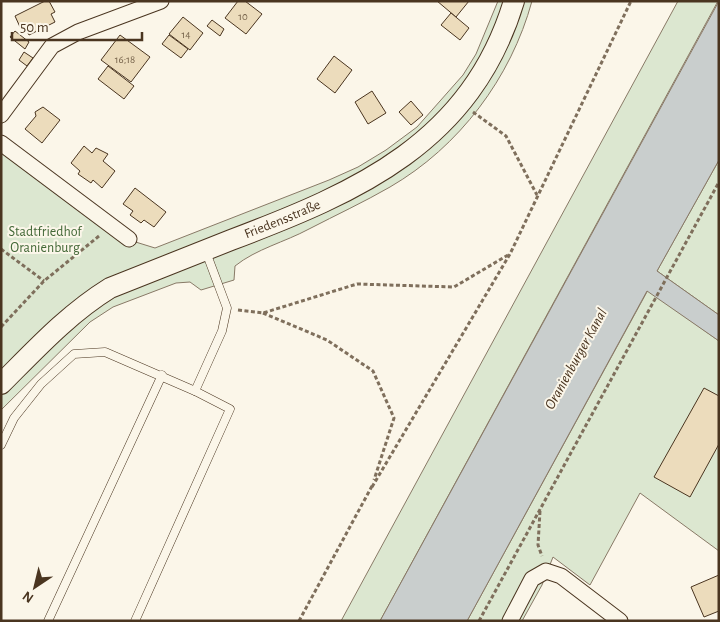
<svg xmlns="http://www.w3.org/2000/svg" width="720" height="622" viewBox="0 0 720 622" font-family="'Alegreya Sans',sans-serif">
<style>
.green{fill:#dce7d0;stroke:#887966}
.water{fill:#c9cecd;stroke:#887966}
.building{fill:#ecdcbc;stroke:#4a3520}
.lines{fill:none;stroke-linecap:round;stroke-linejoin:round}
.service-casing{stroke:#4a3520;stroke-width:9}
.minor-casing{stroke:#4a3520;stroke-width:17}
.tertiary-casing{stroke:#4a3520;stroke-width:22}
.path{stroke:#7f6f5c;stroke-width:3;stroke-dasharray:4 2.5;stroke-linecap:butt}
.service{stroke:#fbf6e9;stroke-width:8}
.minor{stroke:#fbf6e9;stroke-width:15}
.tertiary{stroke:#fbf6e9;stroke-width:20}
.labels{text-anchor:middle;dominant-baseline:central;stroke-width:4;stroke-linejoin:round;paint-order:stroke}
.number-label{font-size:11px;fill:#725f47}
.street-label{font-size:14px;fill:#4a3520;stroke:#fbf6e9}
.park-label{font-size:14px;fill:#436837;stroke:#fbf6e9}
.water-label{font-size:15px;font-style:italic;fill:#4a3520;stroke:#fbf6e9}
</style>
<rect width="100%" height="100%" fill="#fbf6e9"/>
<!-- green -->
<g class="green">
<path d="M498,1H532C511,78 459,147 390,187C364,202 336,215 309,229C285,242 256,249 235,266L234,280L201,290L190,282L176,283L113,307L90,322L1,410V149L113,235L155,248L329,180L358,167L386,150L417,127L463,75L476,54Z"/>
<path d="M678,1H718L380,621H341Z"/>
<path d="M719,160V315L657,271Z"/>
<path d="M648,290L719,341V551L640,493L590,585L553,557L542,585L522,621H467Z"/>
</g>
<!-- water -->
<path class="water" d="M719,1V160L657,271L719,315V341L647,291L467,621H380Z"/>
<!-- building -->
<g class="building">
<path d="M45,1H49L55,12L51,14L55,22L29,35L24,25L20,27L15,16Z"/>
<path d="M238,1H245L262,14L246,34L225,18Z"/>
<path d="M437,1H469L456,17Z"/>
<path d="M451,13L469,28L460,40L441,25Z"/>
<path d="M183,17L203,33L190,50L169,34Z"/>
<path d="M212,20L224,29L220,36L207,26Z"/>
<path d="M15,31L29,42L25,49L10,37Z"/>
<path d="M120,35L150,57L131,82L101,60Z"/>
<path d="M169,35L188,49L181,58L162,44Z"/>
<path d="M24,52L33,58L27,66L19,60Z"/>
<path d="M334,56L352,70L335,93L317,79Z"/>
<path d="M108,66L134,86L124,99L98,79Z"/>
<path d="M372,91L386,113L368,124L355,102Z"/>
<path d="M411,101L423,115L411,125L399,112Z"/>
<path d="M43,107L60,120L42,143L25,129L36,116L35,112Z"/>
<path d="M84,146L92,153L96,148L108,154L103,161L115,171L102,188L93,180L91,183L78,174L80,171L71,163Z"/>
<path d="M135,188L166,212L154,227L144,220L141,223L130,215L133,211L123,204Z"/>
<path d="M704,388L719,396V444L690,497L654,477Z"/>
<path d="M719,575V611L704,617L691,587Z"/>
</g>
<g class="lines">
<defs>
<g id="service">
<path d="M1,445L14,418L41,384L74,354L105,352L195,391L222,331L227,308L206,252"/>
<path d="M48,621L162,375"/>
<path d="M135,621L230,409L195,391"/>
</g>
<g id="minor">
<path d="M1,115L52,46L78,32L161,1"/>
<path d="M1,143L129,239"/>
<path d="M510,621L532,579L546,571L561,576L620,621"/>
</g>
<g id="tertiary">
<path id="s1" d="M1,384C36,349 68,314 110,288C151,272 190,256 231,240C358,192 471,143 514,1"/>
</g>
</defs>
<!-- service casing -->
<use href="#service" class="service-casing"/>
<!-- minor casing -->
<use href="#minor" class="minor-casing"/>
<!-- tertiary casing -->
<use href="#tertiary" class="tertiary-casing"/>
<!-- path -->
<g class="path">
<path d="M473,112L506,136L537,195"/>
<path d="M1,249L44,281"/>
<path d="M238,310L263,313L357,284L454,287L508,255"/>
<path d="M263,313L327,340L373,371L394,418L374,480"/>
<path d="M1,327L44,281L99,236"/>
<path d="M372,487L510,254L631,1"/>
<path d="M540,511L538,545L542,556"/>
<path d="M299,621L372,486"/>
<path d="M479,621L719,182"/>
</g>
<!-- service -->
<use href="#service" class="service"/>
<!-- minor -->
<use href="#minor" class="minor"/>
<!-- tertiary -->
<use href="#tertiary" class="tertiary"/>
</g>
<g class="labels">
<!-- number labels -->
<g class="number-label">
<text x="243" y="16">10</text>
<text x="186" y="34">14</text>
<text x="125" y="59">16;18</text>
</g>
<!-- street labels -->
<g class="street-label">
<text stroke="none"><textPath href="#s1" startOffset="331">Friedensstraße</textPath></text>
</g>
<!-- park labels -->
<g class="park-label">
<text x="45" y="232">Stadtfriedhof<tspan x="45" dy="16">Oranienburg</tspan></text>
</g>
<!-- water labels -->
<g class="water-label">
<text transform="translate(576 359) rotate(-61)">Oranienburger Kanal</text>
</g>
</g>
<!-- border -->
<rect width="720" height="622" fill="none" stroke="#4a3520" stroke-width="5"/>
<!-- north arrow -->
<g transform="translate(35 587) rotate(215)" stroke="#fbf6e9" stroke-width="4" paint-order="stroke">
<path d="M0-4L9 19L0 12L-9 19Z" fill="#4a3520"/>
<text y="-8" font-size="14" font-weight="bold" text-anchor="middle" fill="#4a3520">N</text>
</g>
<!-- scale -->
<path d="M12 32v8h130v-8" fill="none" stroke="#4a3520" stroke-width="2.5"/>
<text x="20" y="32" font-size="15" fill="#4a3520" stroke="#fbf6e9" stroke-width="4" paint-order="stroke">50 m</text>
</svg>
